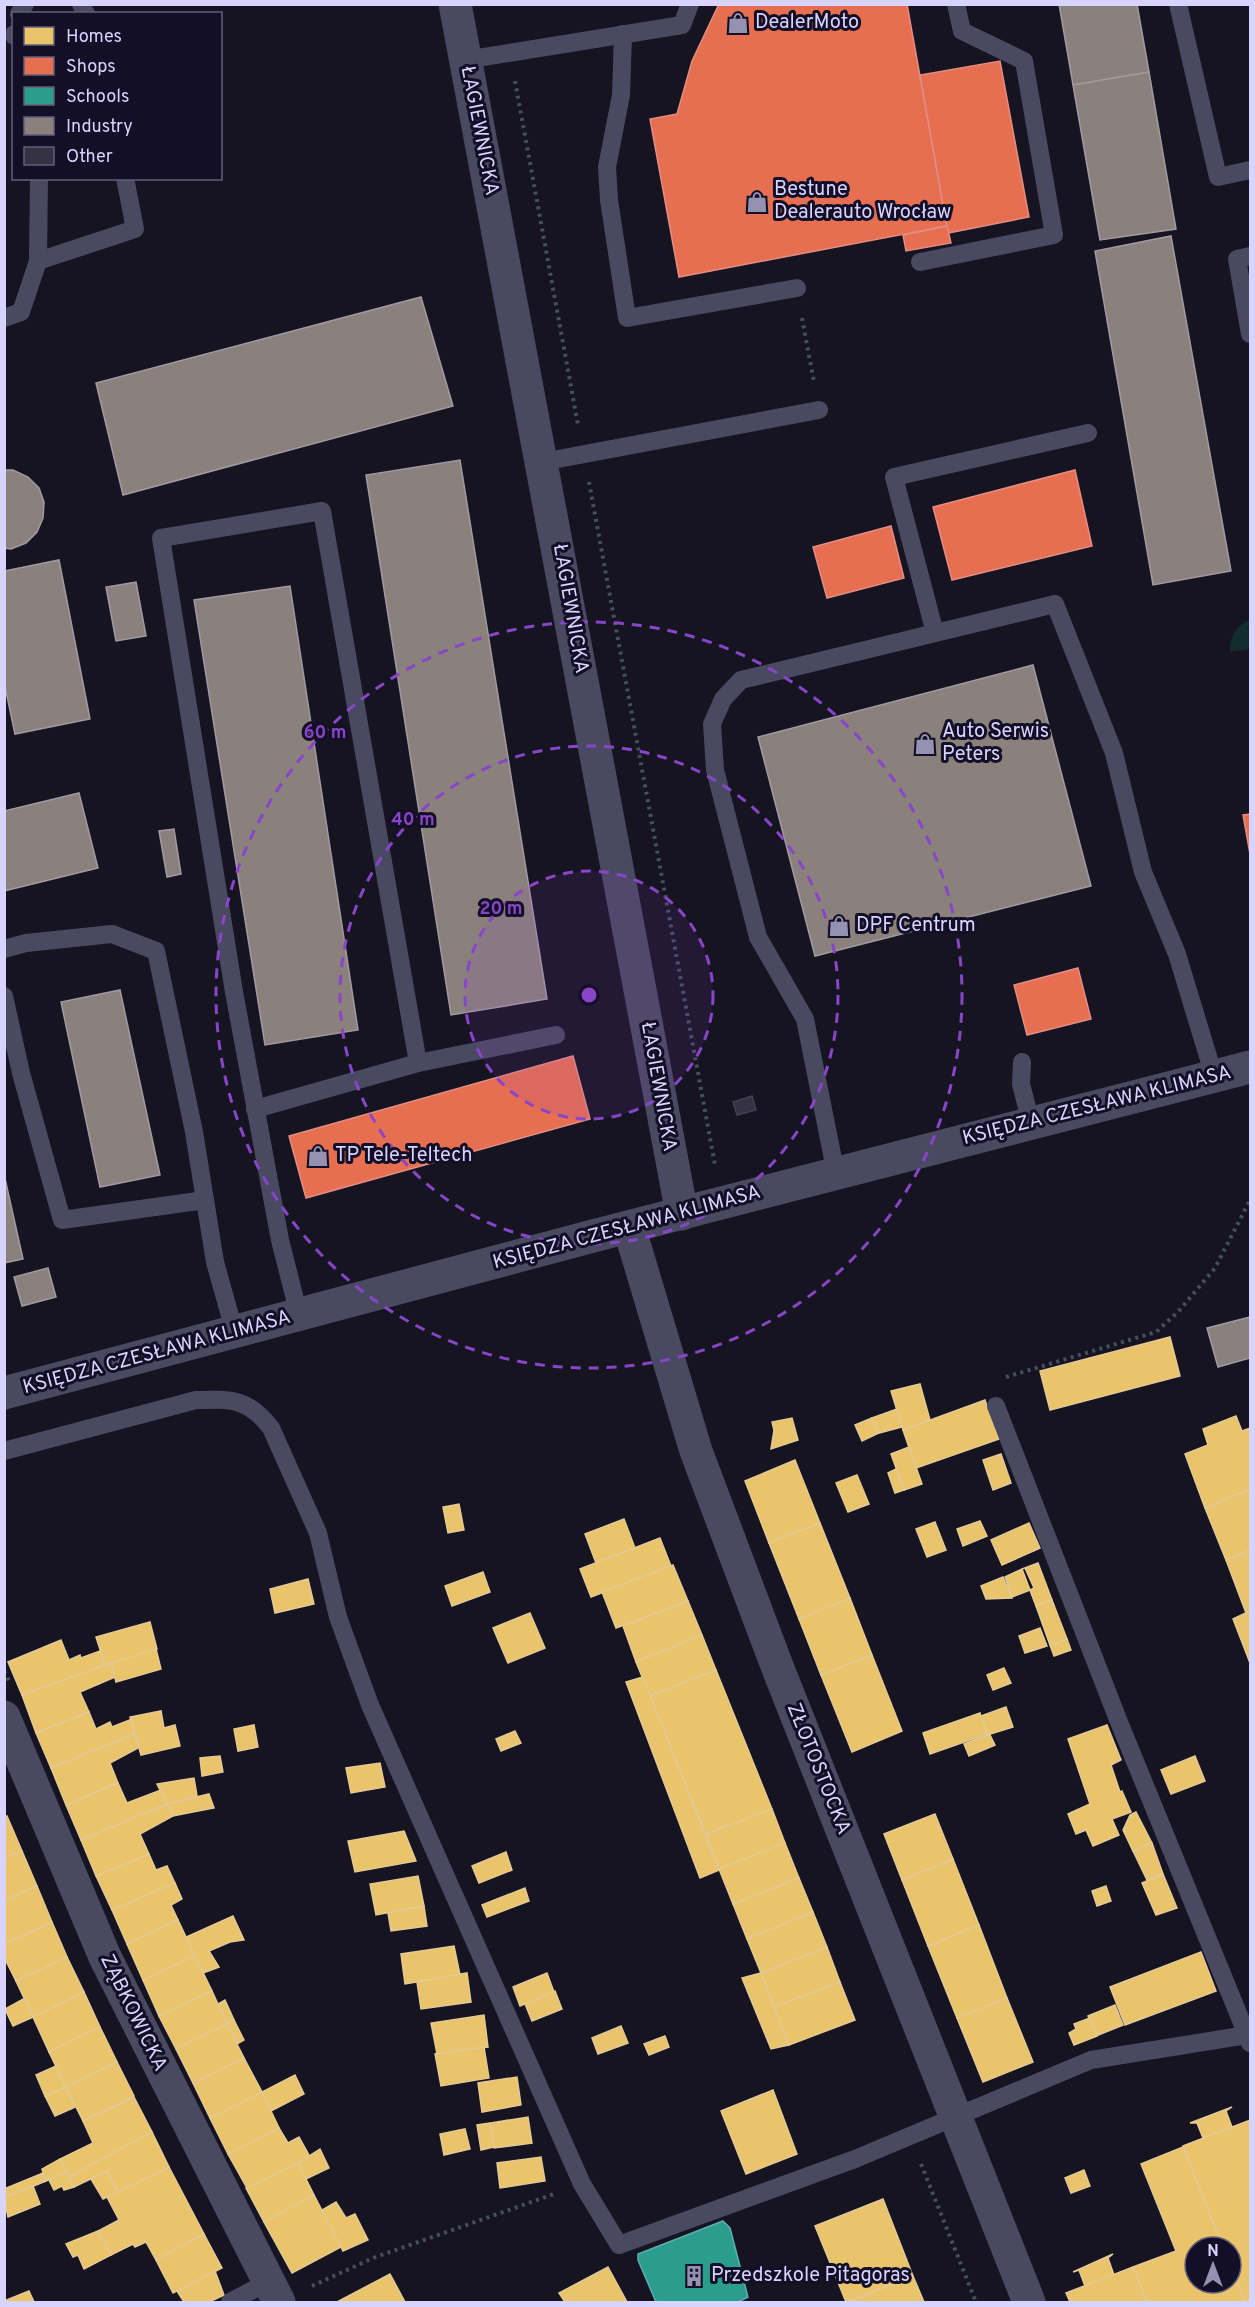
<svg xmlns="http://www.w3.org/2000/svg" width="1255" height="2307" viewBox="0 0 1255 2307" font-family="Overpass,sans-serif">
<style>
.grass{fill:#132c2d}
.homes{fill:#e9c46a;stroke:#e4c997;stroke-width:1.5}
.shops{fill:#e76f51;stroke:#e38d85;stroke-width:1.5}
.schools{fill:#2a9d8f;stroke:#5eaeb1;stroke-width:1.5}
.industry{fill:#8a817c;stroke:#a29aa3;stroke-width:1.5}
.building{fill:#343243;stroke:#433f54;stroke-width:1.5}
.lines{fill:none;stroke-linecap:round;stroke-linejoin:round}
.path{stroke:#44505f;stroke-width:4;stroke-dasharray:3 4.5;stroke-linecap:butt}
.lane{stroke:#4a4962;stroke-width:18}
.street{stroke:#4a4962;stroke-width:33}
.ring{fill:none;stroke:#8945c9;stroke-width:3;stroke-dasharray:10 8}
.labels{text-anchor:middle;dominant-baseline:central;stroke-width:6;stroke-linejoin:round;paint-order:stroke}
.poi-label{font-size:20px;fill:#d9d4ff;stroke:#130f26;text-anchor:start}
.street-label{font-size:20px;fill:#d9d4ff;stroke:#130f26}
.centre{fill:#8945c9;stroke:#130f26;stroke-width:3}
.ring-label{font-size:18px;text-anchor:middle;font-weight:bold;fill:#8945c9;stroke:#130f26;stroke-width:6;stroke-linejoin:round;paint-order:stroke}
</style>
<rect width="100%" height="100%" fill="#161421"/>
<!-- grass -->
<path class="grass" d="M1250,619V649L1230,652C1229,637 1236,626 1250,619Z"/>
<!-- homes -->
<g class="homes">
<path d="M1170,1337L1180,1376L1050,1410L1040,1371Z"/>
<path d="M920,1384L930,1420L903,1430L891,1391Z"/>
<path d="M985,1400L999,1439L916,1468L903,1430Z"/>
<path d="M897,1409L902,1427L879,1433L872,1418Z"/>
<path d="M1236,1416L1242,1431L1250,1428V1489L1205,1508L1185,1454L1208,1445L1203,1429Z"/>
<path d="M792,1418L798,1440L771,1449L774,1430L772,1422Z"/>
<path d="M872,1418L879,1433L862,1441L855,1425Z"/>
<path d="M909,1447L922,1484L904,1490L891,1454Z"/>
<path d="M1001,1454L1011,1483L993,1490L983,1460Z"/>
<path d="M795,1460L820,1523L769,1543L745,1481Z"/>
<path d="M896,1469L904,1490L895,1493L888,1473Z"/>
<path d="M857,1475L869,1504L848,1512L836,1483Z"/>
<path d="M1250,1489V1550L1226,1560L1205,1508Z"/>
<path d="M459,1504L464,1530L448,1533L443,1507Z"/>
<path d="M624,1519L635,1548L596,1563L585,1534Z"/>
<path d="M980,1521L987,1536L963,1546L957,1529Z"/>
<path d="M935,1522L946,1550L927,1557L916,1529Z"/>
<path d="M820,1523L850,1598L799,1619L769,1543Z"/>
<path d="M1029,1523L1040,1548L1002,1565L991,1540Z"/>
<path d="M660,1538L671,1566L591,1597L580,1569Z"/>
<path d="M1250,1550V1611L1246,1613L1226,1560Z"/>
<path d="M1038,1563L1052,1600L1036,1606L1030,1590L1034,1588L1025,1568L1022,1569Z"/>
<path d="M673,1565L688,1601L616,1628L602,1592Z"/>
<path d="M1022,1569L1030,1590L1012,1597L1005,1577Z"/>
<path d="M483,1572L490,1592L452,1606L445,1586Z"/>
<path d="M1003,1577L1012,1598L986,1599L981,1586Z"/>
<path d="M308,1579L314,1604L275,1613L270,1589Z"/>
<path d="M850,1598L872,1655L821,1675L799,1619Z"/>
<path d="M1052,1600L1067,1639L1050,1645L1036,1606Z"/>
<path d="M688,1601L702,1635L636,1662L623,1626Z"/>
<path d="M1250,1611V1663L1233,1619Z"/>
<path d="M530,1613L545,1648L508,1663L493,1628Z"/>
<path d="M150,1622L157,1649L105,1665L96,1637Z"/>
<path d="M1040,1628L1047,1646L1025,1653L1019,1636Z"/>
<path d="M702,1635L716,1670L650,1696L636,1662Z"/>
<path d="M1067,1639L1071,1650L1054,1656L1050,1645Z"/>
<path d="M61,1640L69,1660L80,1655L81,1658L100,1651L105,1665L22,1695L8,1662Z"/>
<path d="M156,1649L161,1669L116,1682L111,1663Z"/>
<path d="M872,1655L902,1731L852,1752L821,1675Z"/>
<path d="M111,1663L115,1677L80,1692L89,1712L36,1733L22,1695Z"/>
<path d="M1004,1668L1011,1683L993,1690L987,1675Z"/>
<path d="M716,1670L772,1809L706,1834L650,1696Z"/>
<path d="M643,1677L719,1870L700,1878L626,1682Z"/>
<path d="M1006,1707L1013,1727L987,1735L981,1716Z"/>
<path d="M161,1711L164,1728L175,1725L180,1746L141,1755L130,1717Z"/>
<path d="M89,1712L96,1729L110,1722L112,1727L132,1719L134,1734L51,1768L36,1733Z"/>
<path d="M980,1713L987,1734L930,1754L923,1733Z"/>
<path d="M254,1725L258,1747L238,1751L234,1729Z"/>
<path d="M1107,1725L1121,1760L1111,1765L1120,1792L1122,1791L1131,1812L1112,1819L1119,1835L1093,1846L1086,1830L1076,1834L1068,1814L1090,1804L1068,1739Z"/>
<path d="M515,1731L521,1743L501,1751L496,1739Z"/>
<path d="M134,1734L140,1747L110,1763L118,1783L66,1805L51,1768Z"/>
<path d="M987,1735H990L995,1745L969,1756L964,1744Z"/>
<path d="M220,1756L223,1772L202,1776L200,1758Z"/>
<path d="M1195,1756L1205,1781L1171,1794L1161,1770Z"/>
<path d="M380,1763L385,1787L351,1793L346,1768Z"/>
<path d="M194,1778L197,1796L167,1804L157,1784Z"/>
<path d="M118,1783L127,1803L161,1790L167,1804L81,1840L66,1805Z"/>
<path d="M209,1794L214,1808L173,1816L167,1804Z"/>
<path d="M167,1804L173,1816L140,1834L149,1854L96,1876L81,1840Z"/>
<path d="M772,1809L785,1843L719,1869L706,1834Z"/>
<path d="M1136,1812L1152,1843L1133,1851L1123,1830L1130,1815Z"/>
<path d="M935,1814L953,1859L902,1880L884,1834Z"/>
<path d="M7,1816L22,1851L4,1858V1817Z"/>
<path d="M404,1831L416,1861L355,1872L348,1841Z"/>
<path d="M785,1843L799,1878L733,1904L719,1869Z"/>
<path d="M1152,1843L1163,1874L1147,1880L1133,1851Z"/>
<path d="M22,1851L37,1886L4,1900V1858Z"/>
<path d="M506,1852L512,1870L479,1883L472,1866Z"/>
<path d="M149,1854L156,1870L167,1866L175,1883L112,1910L96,1876Z"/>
<path d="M953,1859L979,1925L928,1946L902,1880Z"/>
<path d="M1163,1874L1177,1908L1156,1915L1142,1883Z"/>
<path d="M418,1876L424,1906L376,1915L370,1884Z"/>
<path d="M799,1878L813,1912L747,1939L733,1904Z"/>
<path d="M175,1883L182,1899L171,1905L178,1920L127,1944L112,1910Z"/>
<path d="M37,1886L52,1922L4,1944V1900Z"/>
<path d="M1106,1886L1111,1901L1097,1906L1092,1891Z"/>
<path d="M525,1888L529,1901L487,1917L482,1905Z"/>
<path d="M424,1906L427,1926L391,1931L388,1913Z"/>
<path d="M813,1912L827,1947L761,1973L747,1939Z"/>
<path d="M233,1916L244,1940L230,1942L209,1951L219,1967L203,1973L186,1937Z"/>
<path d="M178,1920L195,1956L143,1980L127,1944Z"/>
<path d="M52,1922L67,1957L16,1981L4,1957V1944Z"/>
<path d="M979,1925L1007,1998L957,2018L928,1946Z"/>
<path d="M454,1946L460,1975L405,1984L401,1954Z"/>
<path d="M827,1947L840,1982L774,2007L761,1973Z"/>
<path d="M1201,1952L1216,1991L1125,2025L1110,1987Z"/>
<path d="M195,1956L212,1991L159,2016L143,1980Z"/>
<path d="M67,1957L84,1992L33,2017L16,1981Z"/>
<path d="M467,1973L471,2002L421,2009L417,1982Z"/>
<path d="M547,1973L554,1992L520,2006L513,1987Z"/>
<path d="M761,1973L774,2007L789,2045L771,2049L742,1978Z"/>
<path d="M840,1982L855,2020L789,2045L774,2007Z"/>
<path d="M212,1991L227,2024L176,2049L159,2016Z"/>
<path d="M555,1991L562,2009L532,2021L525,2004Z"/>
<path d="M84,1992L100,2027L49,2052L33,2017Z"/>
<path d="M25,1998L33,2017L13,2026L5,2009Z"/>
<path d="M1007,1998L1033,2062L983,2082L957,2018Z"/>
<path d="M225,2000L234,2020L227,2024L218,2004Z"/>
<path d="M1115,2005L1123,2025L1096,2036L1088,2016Z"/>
<path d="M484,2015L488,2047L437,2054L431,2023Z"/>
<path d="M1090,2018L1097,2036L1074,2045L1069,2033L1076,2029L1074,2024Z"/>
<path d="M234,2020L244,2040L237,2044L227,2024Z"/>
<path d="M227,2024L244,2058L193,2083L176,2049Z"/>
<path d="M621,2026L628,2043L598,2054L592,2038Z"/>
<path d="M100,2027L117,2062L66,2087L49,2052Z"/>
<path d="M665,2036L669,2047L649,2055L644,2044Z"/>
<path d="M484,2047L489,2078L441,2086L435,2054Z"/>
<path d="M244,2058L262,2092L210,2118L193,2083Z"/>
<path d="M117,2062L134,2096L83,2121L66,2087Z"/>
<path d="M56,2066L66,2087L45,2096L36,2075Z"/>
<path d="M295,2075L304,2094L271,2111L262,2092Z"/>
<path d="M517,2077L521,2105L482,2112L478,2083Z"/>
<path d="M66,2087L75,2107L55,2116L45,2096Z"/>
<path d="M773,2090L797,2154L746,2174L721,2111Z"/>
<path d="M262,2092L279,2128L228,2154L210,2118Z"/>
<path d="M134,2097L152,2132L69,2177L60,2159L93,2143L83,2121Z"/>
<path d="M1232,2107L1226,2111L1232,2127L1203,2138L1197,2123H1190Z"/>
<path d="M528,2117L532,2143L494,2148L490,2123Z"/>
<path d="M1250,2120V2302H1245L1231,2267V2247H1223L1183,2146Z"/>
<path d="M490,2123L494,2147L481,2150L477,2125Z"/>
<path d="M279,2128L288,2143L299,2137L310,2157L247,2188L228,2154Z"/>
<path d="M465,2129L470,2149L444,2155L440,2134Z"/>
<path d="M152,2132L169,2167L118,2192L107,2171L74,2187L69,2177Z"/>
<path d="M1183,2147L1223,2247H1195V2283H1231V2267L1245,2302H1147L1133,2267L1176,2251L1141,2164Z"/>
<path d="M320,2149L329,2168L306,2179L298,2163Z"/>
<path d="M541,2157L545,2181L500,2188L497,2163Z"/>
<path d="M60,2159L67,2172L46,2181L42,2169Z"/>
<path d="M298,2163L314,2195L264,2222L246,2188Z"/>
<path d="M169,2167L204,2234L156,2260L146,2242L135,2247L133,2244L111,2255L98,2231L119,2220L107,2197Z"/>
<path d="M1084,2170L1090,2186L1071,2193L1065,2178Z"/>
<path d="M106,2171L118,2192L103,2199L91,2179Z"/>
<path d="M67,2172L74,2187L64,2190L62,2186L54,2190L49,2180Z"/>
<path d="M43,2173L46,2181L4,2198V2189Z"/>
<path d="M33,2186L40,2204L8,2217L4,2198Z"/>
<path d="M314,2195L341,2247L292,2273L264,2222Z"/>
<path d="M883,2199L913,2276L846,2302L815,2226Z"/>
<path d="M336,2202L346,2218L355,2214L368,2240L343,2251L322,2210Z"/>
<path d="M98,2231L111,2255L84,2269L78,2255L73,2257L66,2244Z"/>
<path d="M204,2234L222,2268L173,2293L156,2260Z"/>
<path d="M1113,2254L1108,2258L1114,2275L1085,2286L1079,2270L1073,2272Z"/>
<path d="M608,2267L627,2302H565L559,2293Z"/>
<path d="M1133,2267L1147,2302H1070L1066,2293Z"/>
<path d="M215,2271L224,2295L209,2302H184L177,2291Z"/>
<path d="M390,2274L405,2302H337Z"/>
<path d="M913,2276L924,2302H848Z"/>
<path d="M29,2291L34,2302H4V2301Z"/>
</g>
<!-- shops -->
<g class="shops">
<path d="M719,4H907L947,226L679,277L650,119L677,114L692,61Z"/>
<path d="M1000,61L1029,217L948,233L920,75Z"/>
<path d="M947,226L951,243L906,251L903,235Z"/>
<path d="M1075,470L1092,546L952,580L933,507Z"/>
<path d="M891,526L904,578L827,598L813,547Z"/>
<path d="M1250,814V854L1243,815Z"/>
<path d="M1078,968L1091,1019L1027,1035L1014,985Z"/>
<path d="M573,1056L590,1119L306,1198L289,1136Z"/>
</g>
<!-- schools -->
<path class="schools" d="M723,2221L730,2228L748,2297L738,2302H656L638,2260V2254Z"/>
<!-- industry -->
<g class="industry">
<path d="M1059,4H1137L1149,72L1073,85Z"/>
<path d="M1149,72L1176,229L1100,240L1073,85Z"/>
<path d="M1171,236L1231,571L1153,585L1095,251Z"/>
<path d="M421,297L453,406L123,495L96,383Z"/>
<path d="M460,460L547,999L451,1015L366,475Z"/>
<path d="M4,470H13L28,477L39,488L44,502L43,518L37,532L26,543L11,549L4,548Z"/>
<path d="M59,560L90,719L15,734L4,682V571Z"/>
<path d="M136,582L146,636L116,641L106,587Z"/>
<path d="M290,586L358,1030L265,1045L194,600Z"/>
<path d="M1033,665L1091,886L815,956L758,737Z"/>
<path d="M79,793L98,868L4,891V811Z"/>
<path d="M174,829L181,874L167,877L159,831Z"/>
<path d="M120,990L160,1175L100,1187L61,1002Z"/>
<path d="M4,1174L23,1259L4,1263Z"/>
<path d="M48,1268L56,1297L22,1306L14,1277Z"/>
<path d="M1250,1317V1358L1218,1367L1207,1328Z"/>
</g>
<!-- building -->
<path class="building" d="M752,1096L756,1110L737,1115L733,1102Z"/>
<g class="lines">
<!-- path -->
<g class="path">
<path d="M515,81L578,425"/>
<path d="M802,318L814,382"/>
<path d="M589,482L715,1165"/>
<path d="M1006,1377L1156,1332L1178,1312L1215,1268L1250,1200"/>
<path d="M4,1671L9,1681"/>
<path d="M921,2164L976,2302"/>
<path d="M312,2286L373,2258L554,2194"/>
</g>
<!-- lane -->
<g class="lane">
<path d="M81,4L86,14"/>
<path d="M1178,4L1218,177L1250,170"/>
<path d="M19,14L25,4"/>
<path d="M14,34V36"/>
<path d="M623,34L621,95L607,167L609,200L627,318L797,288"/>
<path d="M465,60L682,25L690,4"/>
<path d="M1250,256L1237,259L1250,334"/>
<path d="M38,261L135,229L125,178"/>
<path d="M920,262L1054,235L1024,61L962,31L956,4"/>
<path d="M4,318L21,312L38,261L39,178"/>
<path d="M542,462L819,410"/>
<path d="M935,633L894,477L1088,433"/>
<path d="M4,949L26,943L112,934L156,951L194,1132L215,1262L234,1330"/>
<path d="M4,996L21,1073L62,1220L205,1200"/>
<path d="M1022,1062L1021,1084L1031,1123"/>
<path d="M418,1063L556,1035"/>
<path d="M255,1109L418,1063L322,511L161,538L234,992L280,1240L299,1315"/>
<path d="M836,1174L805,1019L758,937L715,770L712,724L723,699L741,680L1055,604L1114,753L1143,872L1177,954L1214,1076"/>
<path d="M996,1406L1119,1722L1247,2035"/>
<path d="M4,1451L196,1400C231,1399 248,1398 271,1428L318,1533L338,1617L370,1705L582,2184L619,2245L855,2159L1091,2060L1247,2035L1250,2043"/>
<path d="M230,2302L268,2282"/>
</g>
<!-- street -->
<g class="street">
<path d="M455,4L682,1214"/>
<path d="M629,1227L696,1451L777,1666L1029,2302"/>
<path d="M4,1393L593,1236L1250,1067"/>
<path d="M4,1717L105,1957L279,2302"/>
</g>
</g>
<!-- distance rings -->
<circle cx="589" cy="995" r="124" fill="#8945c9" fill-opacity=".12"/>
<g class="ring">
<circle cx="589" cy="995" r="124"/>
<circle cx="589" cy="995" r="249"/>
<circle cx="589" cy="995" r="373"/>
</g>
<!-- icons -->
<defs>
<symbol id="shop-bare" viewBox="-9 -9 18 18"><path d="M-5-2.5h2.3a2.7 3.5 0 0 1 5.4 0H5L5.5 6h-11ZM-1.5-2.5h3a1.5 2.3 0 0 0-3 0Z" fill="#9591b1" stroke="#130f26" stroke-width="2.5" paint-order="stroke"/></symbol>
<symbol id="building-bare" viewBox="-9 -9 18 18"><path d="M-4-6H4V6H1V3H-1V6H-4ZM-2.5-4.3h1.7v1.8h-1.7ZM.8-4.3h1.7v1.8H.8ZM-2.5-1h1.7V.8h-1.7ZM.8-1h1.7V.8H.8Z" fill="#9591b1" stroke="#130f26" stroke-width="2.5" paint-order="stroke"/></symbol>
</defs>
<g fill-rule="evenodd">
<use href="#shop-bare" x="723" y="8" width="30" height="30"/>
<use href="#shop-bare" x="742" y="187" width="30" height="30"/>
<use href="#shop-bare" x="910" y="729" width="30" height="30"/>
<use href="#shop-bare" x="824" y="911" width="30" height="30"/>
<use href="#shop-bare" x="303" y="1141" width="30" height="30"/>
<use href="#building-bare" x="679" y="2261" width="30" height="30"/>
</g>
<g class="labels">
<!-- poi labels -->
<g class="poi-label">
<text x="755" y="23">DealerMoto</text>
<text x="774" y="190">Bestune<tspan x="774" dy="23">Dealerauto Wrocław</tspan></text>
<text x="942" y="732">Auto Serwis<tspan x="942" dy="23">Peters</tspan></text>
<text x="856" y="926">DPF Centrum</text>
<text x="335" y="1156">TP Tele-Teltech</text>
<text x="711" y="2276">Przedszkole Pitagoras</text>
</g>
<!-- street labels -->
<g class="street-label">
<text transform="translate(479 131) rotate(79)">ŁAGIEWNICKA</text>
<text transform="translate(570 609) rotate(80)">ŁAGIEWNICKA</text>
<text transform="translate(658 1087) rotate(80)">ŁAGIEWNICKA</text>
<text transform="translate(1097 1106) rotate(-14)">KSIĘDZA CZESŁAWA KLIMASA</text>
<text transform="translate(627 1228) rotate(-15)">KSIĘDZA CZESŁAWA KLIMASA</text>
<text transform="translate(157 1353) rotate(-15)">KSIĘDZA CZESŁAWA KLIMASA</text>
<text transform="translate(818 1769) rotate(68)">ZŁOTOSTOCKA</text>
<text transform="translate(133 2013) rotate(64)">ZĄBKOWICKA</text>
</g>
</g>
<circle cx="589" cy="995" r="9" class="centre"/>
<g class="ring-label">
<text x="325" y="738">60 m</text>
<text x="413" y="825">40 m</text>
<text x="501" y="914">20 m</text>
</g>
<!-- border -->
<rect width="1255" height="2307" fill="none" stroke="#d9d4ff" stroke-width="12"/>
<!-- legend -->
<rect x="12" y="12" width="210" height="168" fill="#130f26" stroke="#625e7d" stroke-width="1.5"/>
<rect x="24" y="27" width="30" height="18" fill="#e9c46a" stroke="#625e7d" stroke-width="1.5"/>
<text x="66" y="42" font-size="18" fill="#d9d4ff">Homes</text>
<rect x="24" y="57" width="30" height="18" fill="#e76f51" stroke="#625e7d" stroke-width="1.5"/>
<text x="66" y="72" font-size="18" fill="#d9d4ff">Shops</text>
<rect x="24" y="87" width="30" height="18" fill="#2a9d8f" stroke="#625e7d" stroke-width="1.5"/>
<text x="66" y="102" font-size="18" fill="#d9d4ff">Schools</text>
<rect x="24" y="117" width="30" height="18" fill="#8a817c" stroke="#625e7d" stroke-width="1.5"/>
<text x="66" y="132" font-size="18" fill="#d9d4ff">Industry</text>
<rect x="24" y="147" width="30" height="18" fill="#343243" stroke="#625e7d" stroke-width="1.5"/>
<text x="66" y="162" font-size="18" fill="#d9d4ff">Other</text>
<!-- north arrow -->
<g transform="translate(1213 2265)"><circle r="28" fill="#130f26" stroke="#625e7d" stroke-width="1.5"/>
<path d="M0-4.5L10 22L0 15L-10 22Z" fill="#9591b1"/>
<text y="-9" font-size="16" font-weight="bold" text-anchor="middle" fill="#d9d4ff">N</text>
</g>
</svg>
